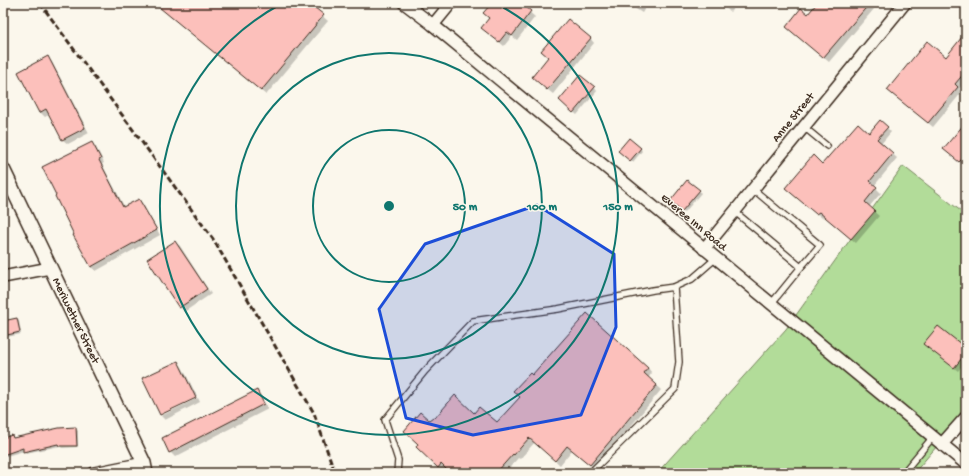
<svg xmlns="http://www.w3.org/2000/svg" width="969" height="476" viewBox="0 0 969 476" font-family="'Gochi Hand',sans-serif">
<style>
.green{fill:#b2dc99;stroke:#76835c}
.shadow{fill:#0003}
.building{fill:#fcc0bb;stroke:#3b2a1e}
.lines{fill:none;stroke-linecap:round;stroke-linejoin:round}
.service-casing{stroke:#3b2a1e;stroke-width:8}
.minor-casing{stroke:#3b2a1e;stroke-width:14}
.tertiary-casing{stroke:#3b2a1e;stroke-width:16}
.service{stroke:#fbf7ec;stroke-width:5.5}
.minor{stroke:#fbf7ec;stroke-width:11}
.tertiary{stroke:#fbf7ec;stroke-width:13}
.rail{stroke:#3b2a1e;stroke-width:3;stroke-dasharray:6 3;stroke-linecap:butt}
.marked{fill:#1d4ed8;fill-opacity:0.2;stroke:#1d4ed8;stroke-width:3;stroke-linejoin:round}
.ring{fill:none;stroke:#0f766e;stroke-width:2}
.labels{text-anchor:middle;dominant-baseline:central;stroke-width:3;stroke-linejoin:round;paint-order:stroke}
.street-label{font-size:12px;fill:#3b2a1e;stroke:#fbf7ec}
.centre{fill:#0f766e;stroke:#fbf7ec;stroke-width:2}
.ring-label{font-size:12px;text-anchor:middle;font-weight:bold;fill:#0f766e;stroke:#fbf7ec;stroke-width:3;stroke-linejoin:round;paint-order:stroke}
</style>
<rect width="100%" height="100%" fill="#fbf7ec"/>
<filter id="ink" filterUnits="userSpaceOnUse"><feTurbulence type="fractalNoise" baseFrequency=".025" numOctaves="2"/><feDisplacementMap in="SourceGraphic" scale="8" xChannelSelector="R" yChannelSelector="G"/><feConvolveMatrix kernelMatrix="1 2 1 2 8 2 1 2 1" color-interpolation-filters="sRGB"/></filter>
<g filter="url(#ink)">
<!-- green -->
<path class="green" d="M903,166L966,215V412L914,473H657L786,329Z"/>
<!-- shadow -->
<g class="shadow">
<path d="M155,3H307L328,21L266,95Z"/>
<path d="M493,3H519L535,17L517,40L512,36L504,46L487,32Z"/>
<path d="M627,3H648L642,13Z"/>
<path d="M721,3H739L730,12Z"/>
<path d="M818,3H868L874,9L829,62L792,31Z"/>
<path d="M3,21L7,27L3,29Z"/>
<path d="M966,34V72L965,74L966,75V81L959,89L962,92L933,127L893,94L946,58Z"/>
<path d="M590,38L594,43L553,94L538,82Z"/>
<path d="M48,57L52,62L89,133L68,144L63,140L50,114L45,117L40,112Z"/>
<path d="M594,87L597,91L577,115L564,104Z"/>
<path d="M966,124V165L965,166L949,153Z"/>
<path d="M887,128L891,132L881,144L897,158L874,186L881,193L869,207L879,216L856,243L824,216L822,218L791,192L822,165L869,134Z"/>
<path d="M92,143L96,147L104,163L102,164L125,208L139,200L143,204L160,235L96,271L91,267Z"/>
<path d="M640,148L642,151L633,162L621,153Z"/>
<path d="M699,191L701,193L685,212L673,203Z"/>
<path d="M175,242L180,246L211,294L184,312L180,307Z"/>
<path d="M17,319L19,321L21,334L3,338V322Z"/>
<path d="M928,347L966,350V361L958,371Z"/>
<path d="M178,362L182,367L197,396L161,414V415L143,379Z"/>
<path d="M648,368L652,373L648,378L661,390L595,469L572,450L560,465L535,442L520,459L518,458L505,473H444L417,447L429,422L435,420L474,414L497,423L521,397L532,376Z"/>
<path d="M257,391L261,396L268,409L175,457L170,452Z"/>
<path d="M198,398L200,402L165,420L161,416Z"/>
<path d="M76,428L78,431V447L62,448L60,446L26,453L24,451L3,457V439L12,436L14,438Z"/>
</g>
<!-- building -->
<g class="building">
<path d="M154,3H309L324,15L261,91Z"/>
<path d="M492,3H521L531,11L512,36L507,32L499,42L481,28L489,18L483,13Z"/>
<path d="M817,3H870L823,58L786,27L801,8L808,14Z"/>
<path d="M568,19L591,38L547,90L532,77L548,57L541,51Z"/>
<path d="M966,32V71L955,84L958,87L928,123L887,90L927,41L946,57Z"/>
<path d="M48,56L85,128L62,140L46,109L39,113L18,72Z"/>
<path d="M580,75L595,87L573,113L559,100Z"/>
<path d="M880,120L888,127L877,139L893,153L870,181L877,187L865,202L875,211L851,239L819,212L816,214L785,188L813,155L822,164L858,123L869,133Z"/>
<path d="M966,122V155L959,162L943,149Z"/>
<path d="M629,138L641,148L630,161L618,151Z"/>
<path d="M92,142L101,159L99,160L123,207L139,199L157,230L91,267L73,235H74L55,196L56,195L42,167Z"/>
<path d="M687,180L700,190L682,211L670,201Z"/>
<path d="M175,241L207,289L179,308L147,259Z"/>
<path d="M587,313L648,368L644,373L657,385L590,465L567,446L555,461L529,438L514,455L513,454L496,473H450L441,464L438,468L416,447L418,444L404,431L420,412L429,420L433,417L435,418L455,395L474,413L479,407L497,422L520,397L513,391L530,373L532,375Z"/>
<path d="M17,318L20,332L3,336V321Z"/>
<path d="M938,326L966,348V353L954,368L923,344Z"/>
<path d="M178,361L196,398L160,415L142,378Z"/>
<path d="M257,390L264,404L169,453L162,438Z"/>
<path d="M76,427L77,446H59L58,444L23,452V448L3,455V438L12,435L13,438L59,428Z"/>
</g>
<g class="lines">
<defs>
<g id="service">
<path d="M804,127L827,146"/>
<path d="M753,189L820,245L801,267"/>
<path d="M734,211L801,267L771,304"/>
<path d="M397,473L398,460L385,420L425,371L473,321L558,309L653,290L674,287L692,279L715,259"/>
<path d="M590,473L675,389L679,362L674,287"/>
<path d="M903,473L933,437"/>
</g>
<g id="minor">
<path d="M404,3L433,25L966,464"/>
<path d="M433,25L451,3"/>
<path d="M704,249L905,3"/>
<path d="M3,277L50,268"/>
<path d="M942,444L966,417"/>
<path d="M94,473L144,463"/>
</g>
<path id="tertiary" d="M3,169L144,463L146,473"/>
</defs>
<!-- service casing -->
<use href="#service" class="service-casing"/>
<!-- minor casing -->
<use href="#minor" class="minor-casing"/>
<!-- tertiary casing -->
<use href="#tertiary" class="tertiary-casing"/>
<!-- service -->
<use href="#service" class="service"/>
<!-- minor -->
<use href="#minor" class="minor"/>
<!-- tertiary -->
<use href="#tertiary" class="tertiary"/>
<!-- rail -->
<path class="rail" d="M40,3L213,239L314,413L335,473"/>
</g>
</g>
<!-- marked area -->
<path class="marked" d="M537,205L614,254L616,327L581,415L473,435L406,418L379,309L425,244Z"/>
<!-- distance rings -->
<g class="ring">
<circle cx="389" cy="206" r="76"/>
<circle cx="389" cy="206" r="153"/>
<path d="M497 4A229 229 0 1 1 281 4"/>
</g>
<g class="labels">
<!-- street labels -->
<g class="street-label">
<text transform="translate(794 118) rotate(-51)">Anne Street</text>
<text transform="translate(693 223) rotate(40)">Everee Inn Road</text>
<text transform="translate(75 321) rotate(64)">Meriwether Street</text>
</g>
</g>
<circle cx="389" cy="206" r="6" class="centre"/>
<g class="ring-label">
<text x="465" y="210">50 m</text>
<text x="542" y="210">100 m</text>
<text x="618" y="210">150 m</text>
</g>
<!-- margin -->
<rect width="969" height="476" fill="none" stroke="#fbf7ec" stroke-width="16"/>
<rect x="8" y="8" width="953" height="460" fill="none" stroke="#3b2a1e" stroke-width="1.5" filter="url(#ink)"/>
</svg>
